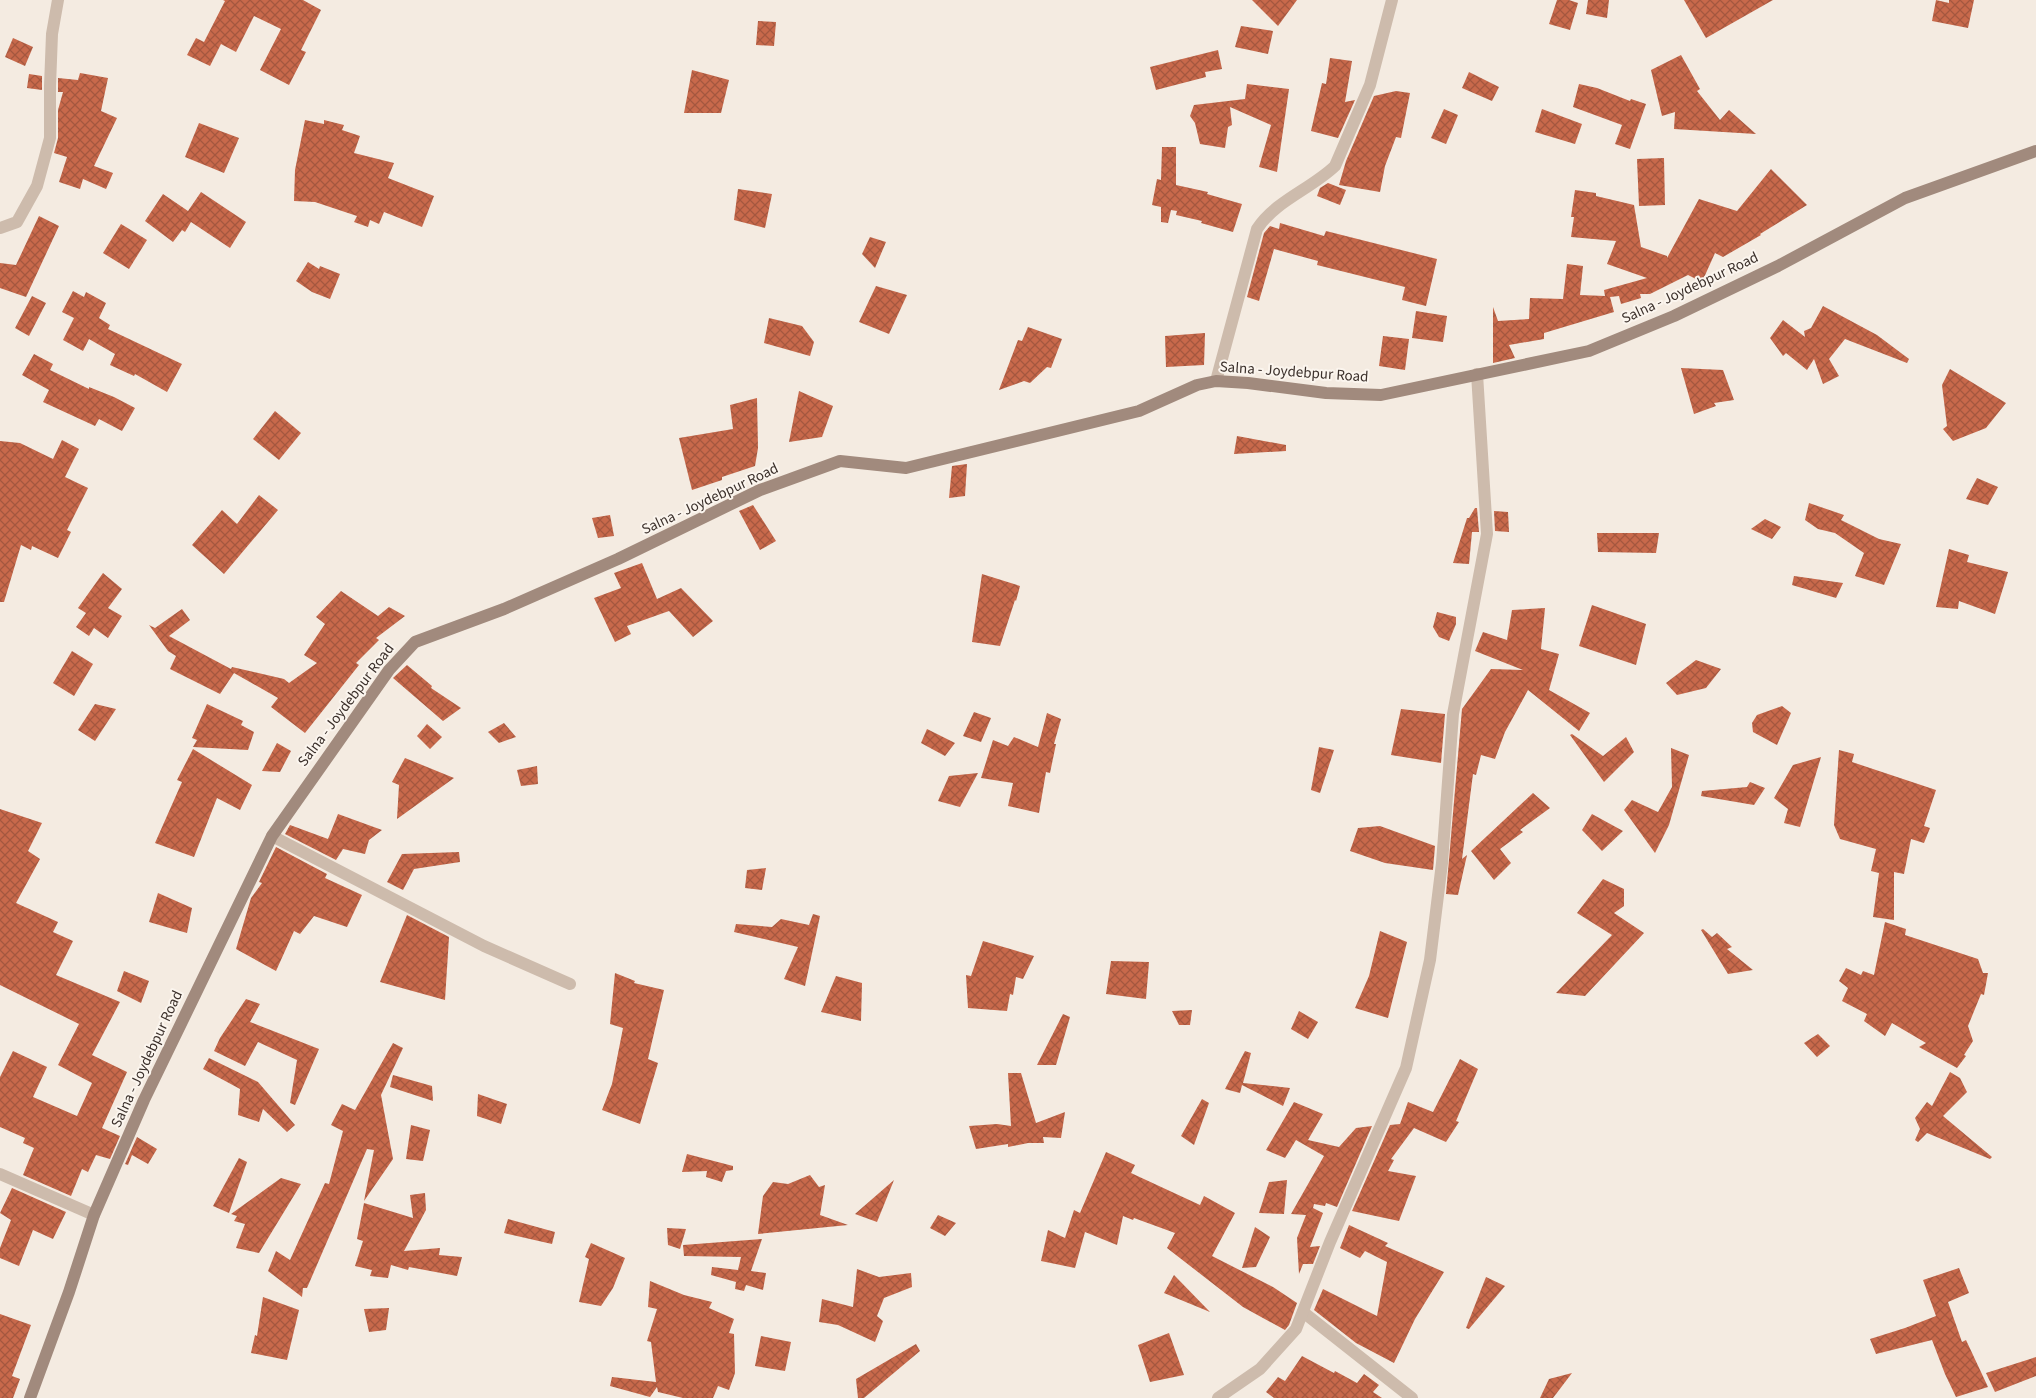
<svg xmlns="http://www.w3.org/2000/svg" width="2036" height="1398" viewBox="0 0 2036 1398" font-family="'Source Sans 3',sans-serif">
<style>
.building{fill:url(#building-cross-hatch)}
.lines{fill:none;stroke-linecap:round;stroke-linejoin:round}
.street{stroke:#cdbbac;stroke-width:12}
.secondary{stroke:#a18a7d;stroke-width:12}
.labels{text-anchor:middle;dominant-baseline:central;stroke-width:4;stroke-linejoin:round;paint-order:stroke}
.street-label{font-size:15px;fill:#3b302b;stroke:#fbf5ee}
</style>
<defs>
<pattern id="building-cross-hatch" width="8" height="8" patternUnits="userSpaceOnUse" patternTransform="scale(1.25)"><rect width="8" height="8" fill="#c8694b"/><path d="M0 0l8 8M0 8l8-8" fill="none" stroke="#a4573f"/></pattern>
</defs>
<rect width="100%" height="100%" fill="#f4ebe1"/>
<!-- building -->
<g class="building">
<path d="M223,0H303L321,10L301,50L306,52L289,85L260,70L281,29L254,16L236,52L221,44L210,66L187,55L196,38L204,42L225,1Z"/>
<path d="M1252,0H1297L1278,26Z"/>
<path d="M1557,0H1569L1578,3L1570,30L1549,24Z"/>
<path d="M1588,0H1609L1607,18L1586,14Z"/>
<path d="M1684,0H1773L1706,38Z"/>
<path d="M1936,0L1949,3V0H1974L1968,28L1932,21Z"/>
<path d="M758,21L776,22L774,46L756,45Z"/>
<path d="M1241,26L1273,31L1268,54L1235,47Z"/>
<path d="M13,38L33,47L25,66L5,57Z"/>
<path d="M1218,50L1222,69L1205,72L1206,77L1156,90L1150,67Z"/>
<path d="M1681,55L1700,89L1697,91L1720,120L1729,110L1756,134L1674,129L1675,112L1662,116L1651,70Z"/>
<path d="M1330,58L1352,61L1345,102L1355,100L1338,138L1311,131L1322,83L1326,84Z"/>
<path d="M692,70L729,80L721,113H684Z"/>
<path d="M1469,72L1499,87L1492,101L1462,88Z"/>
<path d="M80,73L108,78L101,111L117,118L94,166L113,173L106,189L83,179L80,189L59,182L67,157L54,153L58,138V110L63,92H58V78L78,80Z"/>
<path d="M29,74L42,76V90L27,88Z"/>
<path d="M1247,84L1289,89L1277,172L1259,167L1271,125L1230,107L1232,125L1228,127L1225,148L1200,144L1195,123L1190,116L1194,105L1245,99Z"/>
<path d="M1579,84L1597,88L1630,101L1631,99L1646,104L1630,149L1615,144L1622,125L1573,107Z"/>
<path d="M1396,91L1410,93L1401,138L1396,137L1385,166L1380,192L1339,185L1346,161L1374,96Z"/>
<path d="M1444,109L1458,115L1446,144L1431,138Z"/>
<path d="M1542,109L1582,124L1575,144L1535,132Z"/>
<path d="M305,120L324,124V120L344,125L342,130L360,136L354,153L394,163L388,178L434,196L422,227L384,212L379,224L370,220L368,227L354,222L357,216L315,202L294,201L295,170Z"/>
<path d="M199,123L239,138L224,173L185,157Z"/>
<path d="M1162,147H1176V185L1208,192L1207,194L1242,204L1233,232L1201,223L1202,221L1176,215L1177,211L1171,210L1168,223L1161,222V207L1152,205L1157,179L1161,180Z"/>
<path d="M1664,158L1665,205L1639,206L1637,159Z"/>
<path d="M1771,169L1807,205L1760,234L1761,235L1723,257L1715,253L1702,282L1688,275L1650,294H1640L1641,298L1621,304L1619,296L1610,297L1614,312L1544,333V339L1509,345L1515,358L1493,363V307L1498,321L1529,319L1530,298L1563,299L1567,264L1583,266L1580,295L1605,296L1604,290L1647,278L1607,264L1616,241L1571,237L1574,217H1571L1575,190L1596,193V196L1634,205L1641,247L1667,256V258L1699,199L1737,211Z"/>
<path d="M1328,183L1346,190L1340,205L1317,196L1320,188Z"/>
<path d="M738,189L772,194L765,228L734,220Z"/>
<path d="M201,192L246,222L230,248L191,222L185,232L182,230L173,242L145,221L163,194L188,211Z"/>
<path d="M39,216L59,226L26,297L0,288V263L16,265Z"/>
<path d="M1280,223L1324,236L1326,231L1437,259L1426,306L1402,300L1405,287L1317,265L1318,261L1274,249L1259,301L1247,297L1264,233L1270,226L1279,229Z"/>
<path d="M121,224L147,240L129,269L103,253Z"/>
<path d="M870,237L886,242L875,268L862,254Z"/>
<path d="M308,262L319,269L320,266L340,274L330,299L312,292L296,281Z"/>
<path d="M876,286L907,295L889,334L859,322Z"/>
<path d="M73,291L84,297L86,292L106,303L99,318L110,325L108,329L182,364L167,392L135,374L134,376L110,365L115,354L89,339L83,351L63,340L74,318L62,312Z"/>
<path d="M32,296L46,303L29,336L15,328Z"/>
<path d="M1823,306L1877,335L1909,359L1907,363L1845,339L1829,359L1839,376L1823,384L1814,359L1807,370L1786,353L1783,356L1770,338L1783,320L1805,337L1804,331L1811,328Z"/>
<path d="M1416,311L1447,316L1443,342L1412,338Z"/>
<path d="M769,318L802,326L814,342L810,356L764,343Z"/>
<path d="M1028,327L1062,339L1051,368L1047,367L1030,383L1024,381L999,390L1018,340L1022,341Z"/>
<path d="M1205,333L1204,365L1166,367L1165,336Z"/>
<path d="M1383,336L1409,339L1405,370L1379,366Z"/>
<path d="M34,354L53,364L50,370L89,389V387L114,397L135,408L122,431L99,419L95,426L43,402L49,390L22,375Z"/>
<path d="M1681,368L1723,370L1734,400L1714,403L1716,406L1694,414Z"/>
<path d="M1950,369L2006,403L1986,428L1953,441L1943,429L1947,426L1942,385Z"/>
<path d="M799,391L833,406L822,437L789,442Z"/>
<path d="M757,398L758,448L755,466L722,477V480L692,490L679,438L733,429L730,405Z"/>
<path d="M275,411L301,433L279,460L253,439Z"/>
<path d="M1237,436L1286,445V451L1234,454Z"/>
<path d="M62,440L79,449L65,477L88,488L67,530L71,532L58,558L32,546L31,550L21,545L4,602H0V441L20,443L53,459Z"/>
<path d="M967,464L965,496L949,498L952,466Z"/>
<path d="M1977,478L1998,487L1988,505L1966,499Z"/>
<path d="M259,495L278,510L224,574L192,545L222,510L237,524Z"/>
<path d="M1809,503L1844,515L1841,520L1879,539L1901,544L1884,585L1855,576L1864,553L1835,533L1818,529L1805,520Z"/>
<path d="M753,505L776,541L760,550L739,511Z"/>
<path d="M1475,508H1477L1479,532H1472L1469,564L1453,563L1467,518H1469Z"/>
<path d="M1494,511L1508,512L1509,532L1495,531Z"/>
<path d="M610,515L614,536L598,538L592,518Z"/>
<path d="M1765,519L1781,527L1772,539L1751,529Z"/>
<path d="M1597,533H1659L1656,553L1598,552Z"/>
<path d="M1949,549L1969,555L1967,562L2008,572L1995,614L1959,601L1958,609L1936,607Z"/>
<path d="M642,563L657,599L681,588L713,621L693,637L669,611L627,626L631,634L615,642L594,598L621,588L614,573Z"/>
<path d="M103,573L122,589L108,608L122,616L108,638L94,628L89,636L76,627L86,613L78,608Z"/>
<path d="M982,574L1020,586L1016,601L1015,600L1000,646L972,642Z"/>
<path d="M1794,576L1843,583L1836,598L1792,585Z"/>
<path d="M341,591L378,616L389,607L405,616L376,638L379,640L356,663L359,665L305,733L271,707L278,698L234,673L220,694L170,669L176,656L168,651L149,625L155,628L182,609L190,620L169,636L231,669L232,667L284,679L289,683L317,663L304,655L325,624L316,617Z"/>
<path d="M1592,605L1646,624L1636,665L1579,646Z"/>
<path d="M1545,608L1541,649L1559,654L1549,690L1590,713L1579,731L1528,690L1505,732L1495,759L1481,755L1476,775L1473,774L1462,859L1467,855L1458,895L1446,894L1462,709L1491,669L1523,670L1475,651L1483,632L1507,640L1512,610Z"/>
<path d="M1437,612L1456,617V624L1449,641L1439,637L1433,627Z"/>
<path d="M72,651L93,664L74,696L53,683Z"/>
<path d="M1696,660L1721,669L1706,688L1677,695L1666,683Z"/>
<path d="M407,665L432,686L431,688L461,708L443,721L393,678Z"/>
<path d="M95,704L116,709L95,741L78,730Z"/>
<path d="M207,704L243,721L241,725L254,732L248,750L193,747L197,740L192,738Z"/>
<path d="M1782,706L1791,713L1777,745L1753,732L1752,723L1757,715Z"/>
<path d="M1401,709L1445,714L1441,763L1391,755Z"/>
<path d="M974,712L991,718L981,742L963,736Z"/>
<path d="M1047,713L1061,719L1054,744H1056L1050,773L1046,772L1039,813L1008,806L1013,783L981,778L993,740L1008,746L1014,737L1038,747Z"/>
<path d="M504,723L516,737L499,743L488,732Z"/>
<path d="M427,724L442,737L430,749L417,736Z"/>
<path d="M927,729L955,743L945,756L921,743Z"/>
<path d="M1572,734L1603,756L1626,737L1634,752L1604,782L1570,735Z"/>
<path d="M277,743L291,751L280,772L262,771Z"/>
<path d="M1319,747L1334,750L1320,793L1311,790Z"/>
<path d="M1671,748L1689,755L1669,825L1655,853L1624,810L1632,800L1658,812L1672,787Z"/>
<path d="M193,749L252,785L240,810L217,798L194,857L155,843L182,782L177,780Z"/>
<path d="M1839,750L1854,754L1852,762L1936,790L1924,826L1930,828L1924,843L1911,839L1904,874L1894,872V920L1873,917L1879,873L1871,871L1876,849L1840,839L1834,825Z"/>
<path d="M1821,757L1800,827L1784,823L1788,809L1774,798L1793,765Z"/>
<path d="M405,758L454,778L397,819L399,785L392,782Z"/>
<path d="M537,766L538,784L521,786L517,770Z"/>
<path d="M978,773L960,807L938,801L949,776Z"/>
<path d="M1750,782L1765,788L1754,805L1701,796L1702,791L1747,787Z"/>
<path d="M1533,793L1550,808L1520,830L1523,832L1500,849L1511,863L1494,880L1471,851Z"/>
<path d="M0,809L42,823L28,851L40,859L16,903L58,922L53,932L73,941L56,975L120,1002L92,1055L127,1072L102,1128L120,1136L110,1159L96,1155L88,1172L82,1169L71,1196L23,1175L34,1148L23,1143L25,1138L0,1127V1077L13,1051L47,1067L33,1097L77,1116L92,1083L58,1065L79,1024L0,985Z"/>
<path d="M338,814L382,830L369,840L365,854L343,849L336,860L285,834L290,825L328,839Z"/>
<path d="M1592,814L1623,831L1602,851L1582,830Z"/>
<path d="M1380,826L1435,846L1433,870L1385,863L1350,851L1358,828Z"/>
<path d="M276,847L327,874L325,878L362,895L347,927L314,916L300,934L294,931L276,971L236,949L251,898L262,883L259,882Z"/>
<path d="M459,852L460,862L414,869L403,890L387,882L402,854Z"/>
<path d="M766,868L762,890L745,888L747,870Z"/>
<path d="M1603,879L1624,889V906L1614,913L1644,933L1585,996L1556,993L1612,935L1577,913Z"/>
<path d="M158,893L192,908L187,933L149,922Z"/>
<path d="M813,914L820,916L805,986L784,979L798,947L734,932L736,924L772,927L781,919L809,925Z"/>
<path d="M407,915L449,937L445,1000L380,982Z"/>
<path d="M1885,922L1906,929L1905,935L1978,959L1983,973H1988L1984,995L1981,994L1968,1026L1973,1041L1964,1055L1966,1056L1957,1068L1919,1047L1926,1043L1892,1023L1885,1036L1864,1021L1867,1014L1842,1001L1848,988L1839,981L1846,968L1861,975L1863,971L1874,975Z"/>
<path d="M1703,929L1712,937L1717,933L1732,947L1727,949L1753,970L1728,974L1701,930Z"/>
<path d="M1380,931L1407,942L1388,1018L1355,1008L1369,976Z"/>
<path d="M983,941L1034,956L1023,979L1016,977L1013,995L1010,994L1007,1011L968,1008L966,975L971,976Z"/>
<path d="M1111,961L1149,962L1146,999L1106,994Z"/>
<path d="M124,971L149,981L141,1003L117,991Z"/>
<path d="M615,973L635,981L634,983L664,990L648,1059L658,1063L640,1124L602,1110L612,1084L623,1028L610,1024Z"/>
<path d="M836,976L862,983L861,1021L821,1012Z"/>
<path d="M246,999L260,1004L250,1022L319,1049L295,1105L290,1103L297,1060L258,1042L245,1066L214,1051L220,1038Z"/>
<path d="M1192,1010L1190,1025H1179L1172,1011Z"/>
<path d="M1299,1011L1318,1022L1308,1039L1291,1029Z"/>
<path d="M1063,1014L1070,1017L1056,1065H1037Z"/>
<path d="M1818,1034L1830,1046L1817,1057L1804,1043Z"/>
<path d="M393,1043L403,1048L381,1095L393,1159L364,1201L374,1150L367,1149L307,1288H303L302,1297L268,1271L276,1251L290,1260L325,1183L329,1184L343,1131L331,1125L342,1104L355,1110Z"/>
<path d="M1245,1051L1251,1053L1243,1083L1290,1088L1283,1106L1242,1085L1240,1093L1225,1089Z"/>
<path d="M209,1058L258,1082L295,1125L287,1132L263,1109L259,1122L238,1115L240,1089L203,1069Z"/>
<path d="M1460,1059L1478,1069L1456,1121L1459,1122L1446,1142L1414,1128L1391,1159L1394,1160L1388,1171L1416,1176L1399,1221L1352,1211L1390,1125L1400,1124L1408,1102L1433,1112Z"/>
<path d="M1950,1072L1960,1078L1967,1092L1943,1116L1992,1157L1990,1159L1927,1133L1918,1142L1915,1140L1920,1129L1915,1118L1927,1102L1932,1106Z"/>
<path d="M1008,1073H1021L1036,1123L1065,1112L1061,1138L1043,1137L1044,1143H1028L1008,1147V1144L976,1149L969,1126L997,1124L1011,1126Z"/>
<path d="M393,1075L432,1086L433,1101L390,1087Z"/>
<path d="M478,1094L507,1104L501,1124L477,1116Z"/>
<path d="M1202,1099L1209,1103L1194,1145L1181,1136Z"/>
<path d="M1294,1102L1323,1114L1308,1140L1339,1147L1356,1128L1372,1126L1337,1207L1326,1203L1325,1206L1314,1204L1313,1208L1323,1213L1310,1247L1320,1246L1313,1264H1303L1299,1274L1297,1238L1306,1215L1291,1214L1324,1156L1296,1140L1285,1158L1266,1150Z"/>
<path d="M411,1125L430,1130L423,1161L406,1159Z"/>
<path d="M137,1137L157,1149L148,1164L132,1155L128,1165L125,1164Z"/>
<path d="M1106,1152L1135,1165L1131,1173L1200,1205L1204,1196L1235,1213L1212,1256L1273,1287L1297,1303L1289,1325L1285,1330L1243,1307L1167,1248L1175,1233L1134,1218L1133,1220L1123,1216L1117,1245L1085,1232L1075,1268L1041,1261L1048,1230L1065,1238L1074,1210L1080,1213Z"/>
<path d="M687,1154L733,1166V1170L726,1171L722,1182L706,1177L707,1171L682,1172Z"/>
<path d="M239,1158L247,1162L229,1213L213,1206Z"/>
<path d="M810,1175L819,1187L825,1185L820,1215L848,1225L758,1234L763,1196L773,1182L788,1184Z"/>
<path d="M281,1178L301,1184L259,1253L236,1248L245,1224L234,1221L237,1216L231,1214Z"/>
<path d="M894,1180L877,1222L855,1214Z"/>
<path d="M1287,1180L1284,1214L1259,1213L1269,1182Z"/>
<path d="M12,1188L66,1212L53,1239L33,1230L19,1266L0,1258V1248L11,1220L0,1213Z"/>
<path d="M425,1193L426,1210L404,1251L440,1248L439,1255L462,1257L457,1276L409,1267L408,1270L391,1265L388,1278L370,1276L372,1270L355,1266L363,1241L357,1239L364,1203L413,1218L410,1195Z"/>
<path d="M938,1215L956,1223L945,1236L930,1228Z"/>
<path d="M508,1219L555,1232L552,1244L504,1233Z"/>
<path d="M1349,1225L1388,1243L1385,1246L1444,1272L1415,1319L1394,1363L1356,1343L1314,1310L1323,1289L1377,1316L1387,1262L1365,1251L1360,1258L1340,1248Z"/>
<path d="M1255,1227L1270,1237L1256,1267L1242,1268Z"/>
<path d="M667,1228L686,1229L680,1249L668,1245Z"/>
<path d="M762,1239L751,1271L766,1273L763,1290L746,1285L744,1291L735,1289L736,1282L711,1275L712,1267L738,1270L741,1257L684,1256L683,1245Z"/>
<path d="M591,1243L625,1258L613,1288L601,1306L579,1302L589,1259L585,1257Z"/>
<path d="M1959,1268L1969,1293L1948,1302L1962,1342L1966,1340L1988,1387L1956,1397L1945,1374L1932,1340L1876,1354L1870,1339L1905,1328L1936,1316L1923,1280Z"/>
<path d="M857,1269L879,1277L911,1273L912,1287L884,1298L877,1316L883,1321L875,1342L838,1325L819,1322L822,1299L853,1307Z"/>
<path d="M1174,1275L1210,1312L1164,1293Z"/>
<path d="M1486,1277L1505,1286L1469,1329L1466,1328Z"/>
<path d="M650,1281L684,1295L712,1302L709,1308L734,1319L729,1333L734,1334L735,1373L729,1390L718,1386L713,1398H683L658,1392L657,1387L650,1397L610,1386L612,1377L656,1382L651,1342L647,1341L657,1309L648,1307Z"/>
<path d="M263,1297L299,1310L287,1360L251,1353L255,1335L257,1336Z"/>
<path d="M389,1308L386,1330L369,1332L364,1309Z"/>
<path d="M0,1314L31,1325L12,1376L20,1379L13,1398H0Z"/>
<path d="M1169,1333L1184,1375L1150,1382L1138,1345Z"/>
<path d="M761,1336L791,1342L785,1371L755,1366Z"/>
<path d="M916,1344L920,1351L864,1398H858L856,1379Z"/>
<path d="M1302,1356L1334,1373L1335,1371L1357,1383L1364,1374L1379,1385L1373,1392L1382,1398H1274L1266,1392L1278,1377L1285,1381Z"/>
<path d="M2036,1357V1376L1995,1392L1986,1373Z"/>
<path d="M1572,1373L1553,1398H1540L1549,1379Z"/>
</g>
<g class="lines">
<!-- street -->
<g class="street">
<path d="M0,228L17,222L37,186L50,138V86L52,34L58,0"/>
<path d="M1216,381L1257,229C1275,201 1311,189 1335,166L1370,85L1392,0"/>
<path d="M272,836L484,946L570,984"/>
<path d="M0,1174L94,1215"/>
<path d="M1303,1312L1412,1398"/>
<path d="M1218,1398L1260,1369L1296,1329L1330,1242L1406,1068L1430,960L1442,863L1453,714L1487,534L1477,374"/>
</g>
<!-- secondary -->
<path class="secondary" d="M30,1398L69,1292L94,1215L144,1100L272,836L389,670L415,642L504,609L618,559L760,490L840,461L906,468L1139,411L1197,385L1216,381L1248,383L1326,393L1381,395L1589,351L1674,316L1778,266L1905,198L2036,151"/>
</g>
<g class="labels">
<!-- street labels -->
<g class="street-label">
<text transform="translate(1690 288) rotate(-25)">Salna - Joydebpur Road</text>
<text transform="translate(1294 372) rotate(4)">Salna - Joydebpur Road</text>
<text transform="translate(710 499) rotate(-25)">Salna - Joydebpur Road</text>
<text transform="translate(346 705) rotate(-53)">Salna - Joydebpur Road</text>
<text transform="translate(147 1059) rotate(-65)">Salna - Joydebpur Road</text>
</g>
</g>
</svg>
